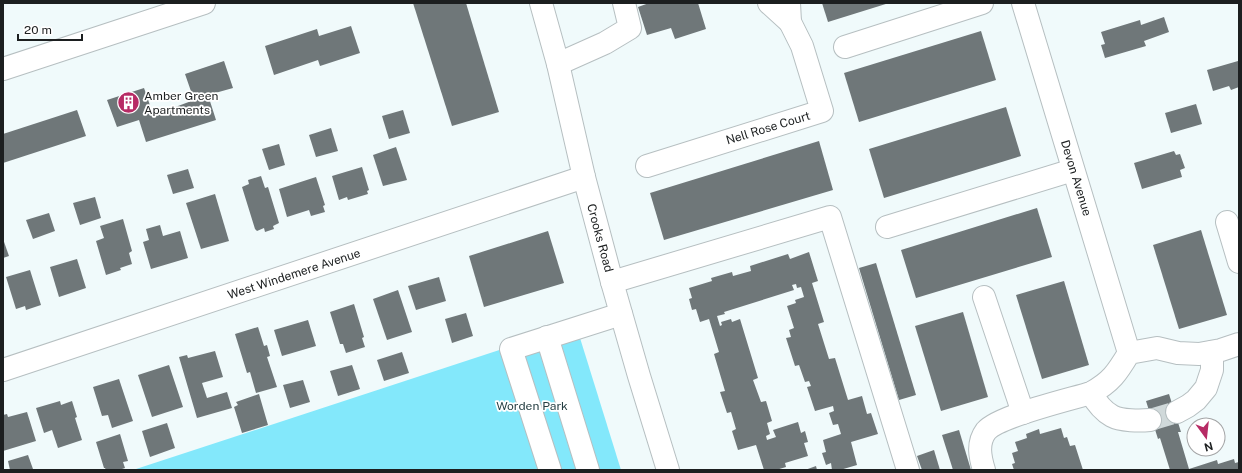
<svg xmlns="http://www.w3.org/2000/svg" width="1242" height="473" viewBox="0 0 1242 473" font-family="'Public Sans',sans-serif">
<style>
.green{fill:#83e8fb}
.building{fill:#6f7779}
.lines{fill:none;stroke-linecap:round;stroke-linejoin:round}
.minor-tunnel{stroke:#d0d9da;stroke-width:22;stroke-dasharray:22 11;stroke-linecap:butt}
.minor-casing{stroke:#b6bfc1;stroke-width:24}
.major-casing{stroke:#b6bfc1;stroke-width:24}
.minor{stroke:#fff;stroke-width:22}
.major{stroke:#fff;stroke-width:22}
.labels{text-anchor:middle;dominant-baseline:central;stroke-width:3.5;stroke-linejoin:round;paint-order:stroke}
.poi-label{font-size:12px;fill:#1c1f20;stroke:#fff;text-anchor:start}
.street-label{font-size:12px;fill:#1c1f20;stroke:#fff}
.park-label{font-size:12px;fill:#263f43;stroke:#fff}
</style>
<rect width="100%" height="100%" fill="#f0fafb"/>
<!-- green -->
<path class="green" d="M576,325L621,470H133Z"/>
<!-- building -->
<g class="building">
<path d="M413,3H466L499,112L452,126Z"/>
<path d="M649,3H698L706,29L675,39L671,28L647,35L638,7Z"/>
<path d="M822,3H889L828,22Z"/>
<path d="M1164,17L1169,32L1144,41L1146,46L1105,58L1101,45L1105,44L1101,32L1140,20L1141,25Z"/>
<path d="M351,26L360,53L320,66L318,60L274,75L265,46L317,29L319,36Z"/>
<path d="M981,31L996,80L859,122L844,73Z"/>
<path d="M224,61L233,88L208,95L216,120L146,142L139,120L117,127L107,100L144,88L153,114L178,106L194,100L185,74Z"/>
<path d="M1238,61L1239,65V87L1231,90L1229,86L1213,91L1207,70Z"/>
<path d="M1196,104L1202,124L1171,133L1165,113Z"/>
<path d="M1006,107L1021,156L884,198L869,149Z"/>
<path d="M77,110L86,136L3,163V134Z"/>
<path d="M403,110L410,133L389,139L382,116Z"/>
<path d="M331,128L338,151L316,157L309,135Z"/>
<path d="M819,141L833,190L664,240L650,193Z"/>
<path d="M279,144L285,165L269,170L262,149Z"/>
<path d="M396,147L407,180L383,186L373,155Z"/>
<path d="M1174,151L1176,155L1180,154L1185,168L1180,170L1182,177L1142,189L1134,163Z"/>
<path d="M362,167L369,190L367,191L368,194L348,200L347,197L339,200L332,176Z"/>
<path d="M188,169L194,188L173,194L167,175Z"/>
<path d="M261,176L265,188L268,187L279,223L273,226L274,229L265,232L264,228L257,231L255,229L242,187L249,184L248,180Z"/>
<path d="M316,177L325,205L323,206L325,212L311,216L309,210L287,217L279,189Z"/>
<path d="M215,194L229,241L201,249L186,203Z"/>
<path d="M95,197L101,218L80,225L73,203Z"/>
<path d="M1037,208L1052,257L916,298L901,250Z"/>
<path d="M49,213L55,231L33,239L26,220Z"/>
<path d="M123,219L132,251L129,253L132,264L120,268L121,270L106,275L96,241L104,238L100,226Z"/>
<path d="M160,225L163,236L180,231L188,258L151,269L143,242L149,240L146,229Z"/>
<path d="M1201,230L1227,315L1179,329L1153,245Z"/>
<path d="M548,231L564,283L484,307L469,256Z"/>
<path d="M3,239L9,256L3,258Z"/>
<path d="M809,252L818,281L812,283L824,322L818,324L829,359L835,358L848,400L862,396L867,414L871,413L878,434L851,442L857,465L840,470H832L831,463L826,465L822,453L826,452L823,440L841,434L838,424L833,425L829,413L834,411L833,406L815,411L807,387L811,386L809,381L805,382L799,365L795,366L786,338L791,337L789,330L794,328L787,306L796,303L795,300L804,297L801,287L797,288L796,284L792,285L794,290L724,312L725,314L717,316L720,326L722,325L721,322L731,319L732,322L740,319L758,378L753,380L761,402L766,401L772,421L767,423L770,434L766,436L767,440L776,437L773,430L798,422L801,433L805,431L808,442L804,443L808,456L785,463L786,467L776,470H764L756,445L738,450L732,431L736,429L731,412L727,413L720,392L725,391L714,354L719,352L709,319L700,322L696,309L692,310L689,299L692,298L689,288L712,281L711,278L732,272L733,276L751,271L750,266L788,254L790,259Z"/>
<path d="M77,259L86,288L59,297L50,267Z"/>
<path d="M876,263L916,395L899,400L859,268Z"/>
<path d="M30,270L41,305L26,310L25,306L16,309L6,277Z"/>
<path d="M439,277L446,301L416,310L408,286Z"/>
<path d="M1064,281L1089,365L1042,379L1016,295Z"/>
<path d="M398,290L412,332L387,340L373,299Z"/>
<path d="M354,304L364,337L362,338L365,347L346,353L343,344H340L330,312Z"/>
<path d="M963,312L988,397L941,411L915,326Z"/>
<path d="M466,313L473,336L452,343L445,319Z"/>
<path d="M308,320L316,346L282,356L274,330Z"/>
<path d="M258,327L264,346L267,345L270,356L267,357L277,387L256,393L250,372L247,373L235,334Z"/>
<path d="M215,351L223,377L202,383L207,398L227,392L232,408L197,418L179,357L187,355L188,358Z"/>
<path d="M402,352L409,373L384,381L377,360Z"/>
<path d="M169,365L183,407L152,417L138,375Z"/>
<path d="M352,365L360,389L338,396L330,371Z"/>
<path d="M119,379L133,421L112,428L108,415L102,416L93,387Z"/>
<path d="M303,380L310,402L290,408L283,385Z"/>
<path d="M259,394L268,425L242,433L234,407L238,405L236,402Z"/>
<path d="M1169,394L1181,432H1178L1189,469L1217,460L1218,464L1234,459L1235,463L1239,462V470H1170L1160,438L1158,439L1146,401Z"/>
<path d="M60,401L61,405L72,401L77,417L75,418L82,440L58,448L52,430L44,433L36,408Z"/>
<path d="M27,412L36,441L3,451V415L7,414L8,417Z"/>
<path d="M167,423L175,448L150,457L142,431Z"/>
<path d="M1061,428L1064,438L1067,437L1070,446L1075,445L1083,470H1014L1012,464L1015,463L1012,453L1018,451L1015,442L1027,438L1026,434L1039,429L1040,434Z"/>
<path d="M959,430L971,470H953L942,435Z"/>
<path d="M120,434L128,461L123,462L125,468L119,470H106L105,468H104L96,442Z"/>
<path d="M934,450L940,470H922L917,456Z"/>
<path d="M28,455L33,469L29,470H10L8,461Z"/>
<path d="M816,466L817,470H805Z"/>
</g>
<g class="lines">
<!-- minor-tunnel -->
<path class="minor-tunnel" d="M1150,420L1177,412"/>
<defs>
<g id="minor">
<path d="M769,3L790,22"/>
<path d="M1023,3L1129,353"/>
<path d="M845,47L982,3"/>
<path d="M558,64L605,43L630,28L624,3"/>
<path d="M647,166L822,111L802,46L790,22L789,3"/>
<path d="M1227,222L1239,262"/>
<path d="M887,227L1073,170"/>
<path d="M612,282L830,217L908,470"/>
<path d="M984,297L1023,413"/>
<path d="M547,337L588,470"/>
<path d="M3,370L584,177"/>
<path d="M1091,393C1096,402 1103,411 1112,416C1121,421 1140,421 1150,420"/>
<path d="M1177,412L1188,406L1196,400L1206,388L1212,370V352"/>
<path d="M550,470L511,349L621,314"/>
<path d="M984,470C980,457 977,443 986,431C999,416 1068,400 1091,393C1111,382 1117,373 1129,353L1157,348L1178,353L1199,354L1221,350L1239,344"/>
</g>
<g id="major">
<path d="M541,3L558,64L584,177L612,282L639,376L668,470"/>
<path d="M3,69L204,3"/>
</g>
</defs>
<!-- minor casing -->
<use href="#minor" class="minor-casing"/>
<!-- major casing -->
<use href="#major" class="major-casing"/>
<!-- minor -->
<use href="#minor" class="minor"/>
<!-- major -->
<use href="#major" class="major"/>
</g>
<!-- icons -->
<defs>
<symbol id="building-disc" viewBox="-11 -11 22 22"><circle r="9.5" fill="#b72b65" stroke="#fff"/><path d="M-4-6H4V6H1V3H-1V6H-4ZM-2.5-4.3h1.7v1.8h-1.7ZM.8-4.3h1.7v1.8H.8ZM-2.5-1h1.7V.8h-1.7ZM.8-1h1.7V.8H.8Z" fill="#fff"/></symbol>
</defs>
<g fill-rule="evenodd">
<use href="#building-disc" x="116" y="90" width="25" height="25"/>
</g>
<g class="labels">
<!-- poi labels -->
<g class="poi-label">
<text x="144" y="96">Amber Green<tspan x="144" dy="14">Apartments</tspan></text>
</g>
<!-- street labels -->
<g class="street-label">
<text transform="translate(768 128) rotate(-17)">Nell Rose Court</text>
<text transform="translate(1076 178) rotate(73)">Devon Avenue</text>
<text transform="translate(600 238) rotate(75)">Crooks Road</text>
<text transform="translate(294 274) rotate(-18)">West Windemere Avenue</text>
</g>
<!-- park labels -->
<g class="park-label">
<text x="532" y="406">Worden Park</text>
</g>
</g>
<!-- border -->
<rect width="1242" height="473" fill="none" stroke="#1c1f20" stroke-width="8"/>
<!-- north arrow -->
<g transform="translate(1206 437) rotate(165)"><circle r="19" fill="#ffffff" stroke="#a4a5a6"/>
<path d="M0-3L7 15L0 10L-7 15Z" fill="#b72b65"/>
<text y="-6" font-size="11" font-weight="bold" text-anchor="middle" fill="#1c1f20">N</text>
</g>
<!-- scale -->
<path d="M18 34v6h64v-6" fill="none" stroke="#1c1f20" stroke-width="2"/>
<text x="24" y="34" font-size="12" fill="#1c1f20" stroke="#ffffff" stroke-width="3" paint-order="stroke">20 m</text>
</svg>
